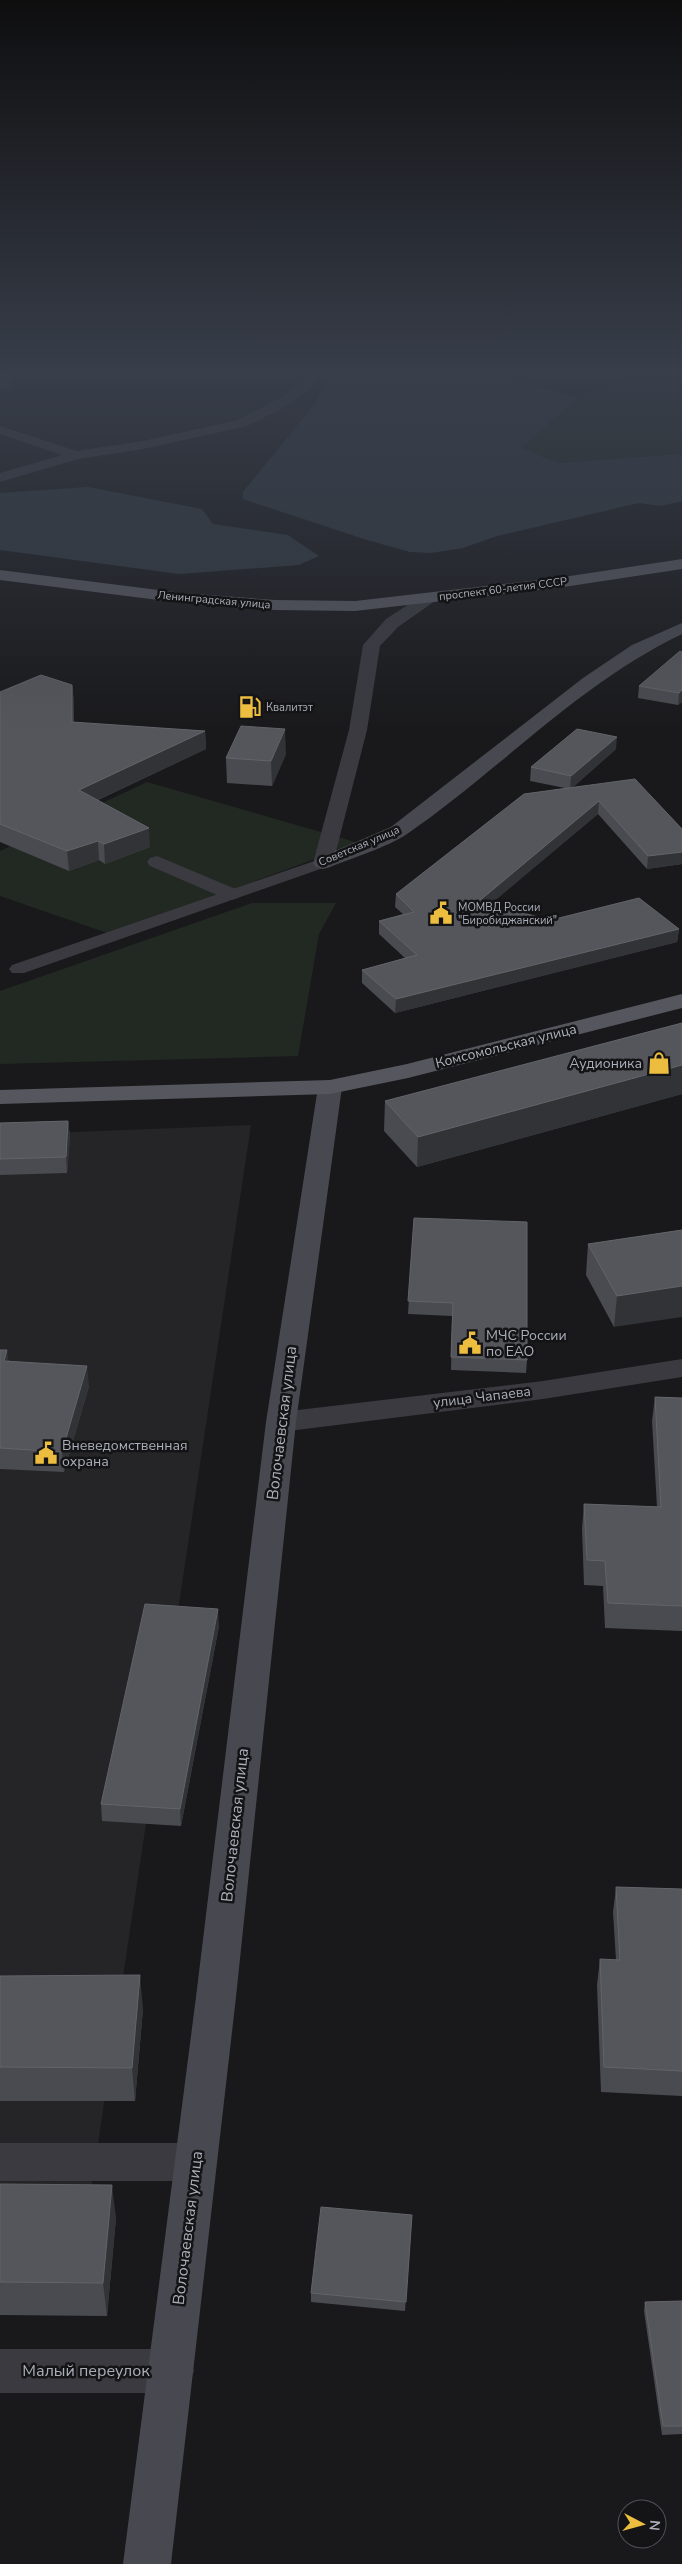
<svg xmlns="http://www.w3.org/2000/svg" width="682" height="2564" viewBox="0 0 682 2564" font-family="'Nunito Sans',sans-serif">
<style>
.built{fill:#252528}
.green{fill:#212922}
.water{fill:#2f373e}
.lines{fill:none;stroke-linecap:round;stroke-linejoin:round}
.service{fill:#3a3a40;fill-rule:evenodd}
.minor{fill:#3a3a40;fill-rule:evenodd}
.secondary{fill:#484950;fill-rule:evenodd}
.primary{fill:#56575e;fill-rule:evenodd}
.wall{fill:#4a4b50}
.shaded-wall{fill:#323336}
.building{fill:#55565b;stroke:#62646a}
.labels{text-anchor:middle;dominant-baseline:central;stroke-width:5;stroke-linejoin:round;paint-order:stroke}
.far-street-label{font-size:11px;fill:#abafba;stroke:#141416}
.far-poi-label{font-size:11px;fill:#abafba;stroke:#141416;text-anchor:start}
.street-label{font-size:14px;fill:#abafba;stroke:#141416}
.poi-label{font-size:14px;fill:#abafba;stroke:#141416;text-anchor:start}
.near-street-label{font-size:16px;fill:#abafba;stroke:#141416}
</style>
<rect width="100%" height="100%" fill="#19191b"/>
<!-- built -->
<path class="built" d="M251,1125L83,2243H0V1135Z"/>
<!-- green -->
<g class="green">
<path d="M631,372H682V454L558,463L521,448L578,398L631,378Z"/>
<path d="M147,782L359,843L110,934L0,896V851Z"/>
<path d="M252,903H336L319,934L298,1056L0,1064V991Z"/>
</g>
<!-- water -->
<g class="water">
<path d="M333,372H505L517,381L578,398L521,448L558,463L682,454V501L661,506L639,503L497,536L463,548L431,553L410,552L367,540L243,499V492L317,401C321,389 331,383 333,372Z"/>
<path d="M88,487L202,509L213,524L288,535L319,556L299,565L179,574L0,550V493Z"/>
</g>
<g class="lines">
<!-- service -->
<path class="service" d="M323,858L331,863L329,866L24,973H12L9,969L12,965Z"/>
<!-- minor -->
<g class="minor">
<path d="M304,372H316L314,384L292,403L247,426L143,449L78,459L0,482V473L62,455L0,434V426L77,451L143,441L238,420L282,397L303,380Z"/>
<path d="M429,593L435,595L437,598L435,601L398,627L380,646L367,730L333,863L330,867L323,869L316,867L313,863L349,730L363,645L386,619L423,595Z"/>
<path d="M157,856L238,890L242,894L238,898L231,900L224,898L150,866L147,862L150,858Z"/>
<path d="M682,1359V1377L543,1399L281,1432L270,1429L266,1422L270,1415L281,1412L543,1381Z"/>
<path d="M0,2143H196L211,2148L217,2162L211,2176L196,2181H0Z"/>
<path d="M0,2349H171L187,2355L194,2371L187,2387L171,2393H0Z"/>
</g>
<!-- secondary -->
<g class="secondary">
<path d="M682,623V634C578,684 500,770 407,834C388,847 352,858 330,867L323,869L316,867L313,863L316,859L391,827L583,678L632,645Z"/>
<path d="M330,1080L339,1082L342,1087L296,1422L236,1997L171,2564H123L196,1997L266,1422L318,1087L321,1082Z"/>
</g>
<!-- primary -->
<g class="primary">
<path d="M682,559V569L557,588L355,611L275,610L182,603L0,580V570L182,593L275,600L355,601L557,578Z"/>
<path d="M682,994V1008L408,1078L330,1094L0,1104V1090L330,1080L407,1064Z"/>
</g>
</g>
<!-- wall -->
<g class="wall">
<path d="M0,372H14L9,389L0,388Z"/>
<path d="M682,652V702L678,705L638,698L639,686Z"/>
<path d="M72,685L74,703V723L205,731L206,749L98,800L150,847L105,864L99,860L69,871L0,842V692Z"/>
<path d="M616,749L573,787L682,829V864L647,869L598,814L490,904L551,920L679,929L677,942L395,1013L362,983V970L405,958L379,934V921L403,914L395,907L396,894L565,788L530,781L531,767Z"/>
<path d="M286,754L272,786L227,783L226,758Z"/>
<path d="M682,1023V1094L417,1167L384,1131L385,1101Z"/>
<path d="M68,1121L70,1136L67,1173L0,1175V1123Z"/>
<path d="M414,1218L527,1360L526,1373L451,1370L452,1316L408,1314Z"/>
<path d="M682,1230L614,1327L586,1275L588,1244Z"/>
<path d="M0,1350L9,1361L89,1386L64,1472L0,1469Z"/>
<path d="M655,1397L682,1398V1631L605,1628L603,1586L584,1585L582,1529L584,1504L657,1507L652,1421Z"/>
<path d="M219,1626L181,1826L102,1821L101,1804Z"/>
<path d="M616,1887L682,1889V2096L601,2092L597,1985L600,1959L616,1960L613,1912Z"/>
<path d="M0,1976L143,2009L135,2101H0Z"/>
<path d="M0,2184L116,2218L107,2316L0,2315Z"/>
<path d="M412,2215L405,2311L311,2302V2293Z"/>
<path d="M682,2301V2434L662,2435L644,2311L645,2302Z"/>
</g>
<!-- shaded-wall -->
<g class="shaded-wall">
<path d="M10,372H14L9,389L8,380Z"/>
<path d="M72,685L74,703L73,740L72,722Z"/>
<path d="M682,690V702L678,705L679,693Z"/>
<path d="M285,729L286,754L272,786L271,761Z"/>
<path d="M205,731L206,749L80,808L79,790Z"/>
<path d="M617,737L616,749L570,790L571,776Z"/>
<path d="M599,801L598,814L478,915V902Z"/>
<path d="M149,828L150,847L105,864L104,844Z"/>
<path d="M98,841L99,860L69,871L67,851Z"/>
<path d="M682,852V864L647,869L648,856Z"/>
<path d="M679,929L677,942L395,1013L396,999Z"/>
<path d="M682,1065V1094L417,1167L418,1137Z"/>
<path d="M68,1121L70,1136L67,1173L66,1157Z"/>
<path d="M682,1286V1317L614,1327L617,1296Z"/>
<path d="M7,1350L10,1371L4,1361Z"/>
<path d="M87,1366L89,1386L64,1472L62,1452Z"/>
<path d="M218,1609L219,1626L181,1826L180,1809Z"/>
<path d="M140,1975L143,2009L135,2101L132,2068Z"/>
<path d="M112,2185L116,2218L107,2316L103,2283Z"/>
</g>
<!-- building -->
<g class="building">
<path d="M0,372H10L8,380L0,378Z"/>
<path d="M680,651L682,652V690L679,693L639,686Z"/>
<path d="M41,675L72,685V722L205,731L79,790L149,828L104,844L98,841L67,851L0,824V692Z"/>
<path d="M241,726L285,729L271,761L226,758Z"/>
<path d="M577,729L617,737L571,776L531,767Z"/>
<path d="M635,779L682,829V852L648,856L599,801L478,902L551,920L639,898L679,929L396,999L362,970L417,955L379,921L414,912L396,894L524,794Z"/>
<path d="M682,1023V1065L418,1137L385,1101Z"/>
<path d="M68,1121L66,1157L0,1159V1123Z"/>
<path d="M414,1218L527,1222V1360L451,1357L453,1303L408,1301Z"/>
<path d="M682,1230V1286L617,1296L588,1244Z"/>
<path d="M0,1350H7L4,1361L87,1366L62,1452L0,1448Z"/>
<path d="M655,1397L682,1398V1606L608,1603L605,1561L587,1560L584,1504L661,1507Z"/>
<path d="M145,1604L218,1609L180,1809L101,1804Z"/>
<path d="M616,1887L682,1889V2071L604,2067L600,1959L620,1960Z"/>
<path d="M140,1975L132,2068L0,2067V1976Z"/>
<path d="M0,2184L112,2185L103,2283L0,2282Z"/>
<path d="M321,2207L412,2215L406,2302L311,2293Z"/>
<path d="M682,2301V2426H663L645,2302Z"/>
</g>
<!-- sky -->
<linearGradient id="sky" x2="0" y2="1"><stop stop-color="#0e0e0f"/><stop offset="0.51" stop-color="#383e4a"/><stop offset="1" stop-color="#383e4a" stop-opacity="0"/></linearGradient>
<rect width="682" height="731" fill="url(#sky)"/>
<!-- icons -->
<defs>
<symbol id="fuel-bare" viewBox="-9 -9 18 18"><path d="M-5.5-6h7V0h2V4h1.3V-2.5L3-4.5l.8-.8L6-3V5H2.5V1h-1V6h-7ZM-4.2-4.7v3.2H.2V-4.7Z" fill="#ecbd3f" stroke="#141416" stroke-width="2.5" paint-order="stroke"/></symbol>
<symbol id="civic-bare" viewBox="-9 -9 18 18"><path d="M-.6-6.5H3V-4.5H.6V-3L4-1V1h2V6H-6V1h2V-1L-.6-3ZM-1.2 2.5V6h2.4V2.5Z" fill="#ecbd3f" stroke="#141416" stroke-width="2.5" paint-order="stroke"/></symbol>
<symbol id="shop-bare" viewBox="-9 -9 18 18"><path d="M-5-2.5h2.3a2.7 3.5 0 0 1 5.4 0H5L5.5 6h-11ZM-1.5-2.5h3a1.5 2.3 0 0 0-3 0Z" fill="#ecbd3f" stroke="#141416" stroke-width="2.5" paint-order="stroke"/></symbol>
</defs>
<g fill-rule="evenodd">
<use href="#fuel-bare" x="234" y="691" width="32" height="32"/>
<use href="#civic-bare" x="425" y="897" width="32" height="32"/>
<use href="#shop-bare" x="643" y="1047" width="32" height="32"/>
<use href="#civic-bare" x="454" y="1327" width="32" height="32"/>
<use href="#civic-bare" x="30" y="1437" width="32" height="32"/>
</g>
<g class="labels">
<!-- far-street labels -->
<g class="far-street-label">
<text transform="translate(503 589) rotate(-7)">проспект 60-летия СССР</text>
<text transform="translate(214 600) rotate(5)">Ленинградская улица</text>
<text transform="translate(359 846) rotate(-23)">Советская улица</text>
</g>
<!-- far-poi labels -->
<g class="far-poi-label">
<text x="266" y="707">Квалитэт</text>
<text x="458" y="907">МОМВД России<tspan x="458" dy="13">"Биробиджанский"</tspan></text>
</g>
<!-- street labels -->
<g class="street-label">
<text transform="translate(506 1046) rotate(-14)">Комсомольская улица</text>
<text transform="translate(482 1397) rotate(-7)">улица Чапаева</text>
</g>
<!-- poi labels -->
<g class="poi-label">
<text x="642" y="1063" text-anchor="end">Аудионика</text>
<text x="486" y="1335">МЧС России<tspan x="486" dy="16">по ЕАО</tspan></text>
<text x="62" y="1445">Вневедомственная<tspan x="62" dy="16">охрана</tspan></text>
</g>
<!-- near-street labels -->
<g class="near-street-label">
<text transform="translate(282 1423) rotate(-83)">Волочаевская улица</text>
<text transform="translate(235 1825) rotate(-84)">Волочаевская улица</text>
<text transform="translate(188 2228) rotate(-83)">Волочаевская улица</text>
<text x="86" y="2371">Малый переулок</text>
</g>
</g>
<!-- north arrow -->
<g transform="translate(642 2524) rotate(96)"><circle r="24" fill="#141416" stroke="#505258"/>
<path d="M0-4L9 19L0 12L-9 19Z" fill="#ecbd3f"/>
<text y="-8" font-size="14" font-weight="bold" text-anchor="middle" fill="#abafba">N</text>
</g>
</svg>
